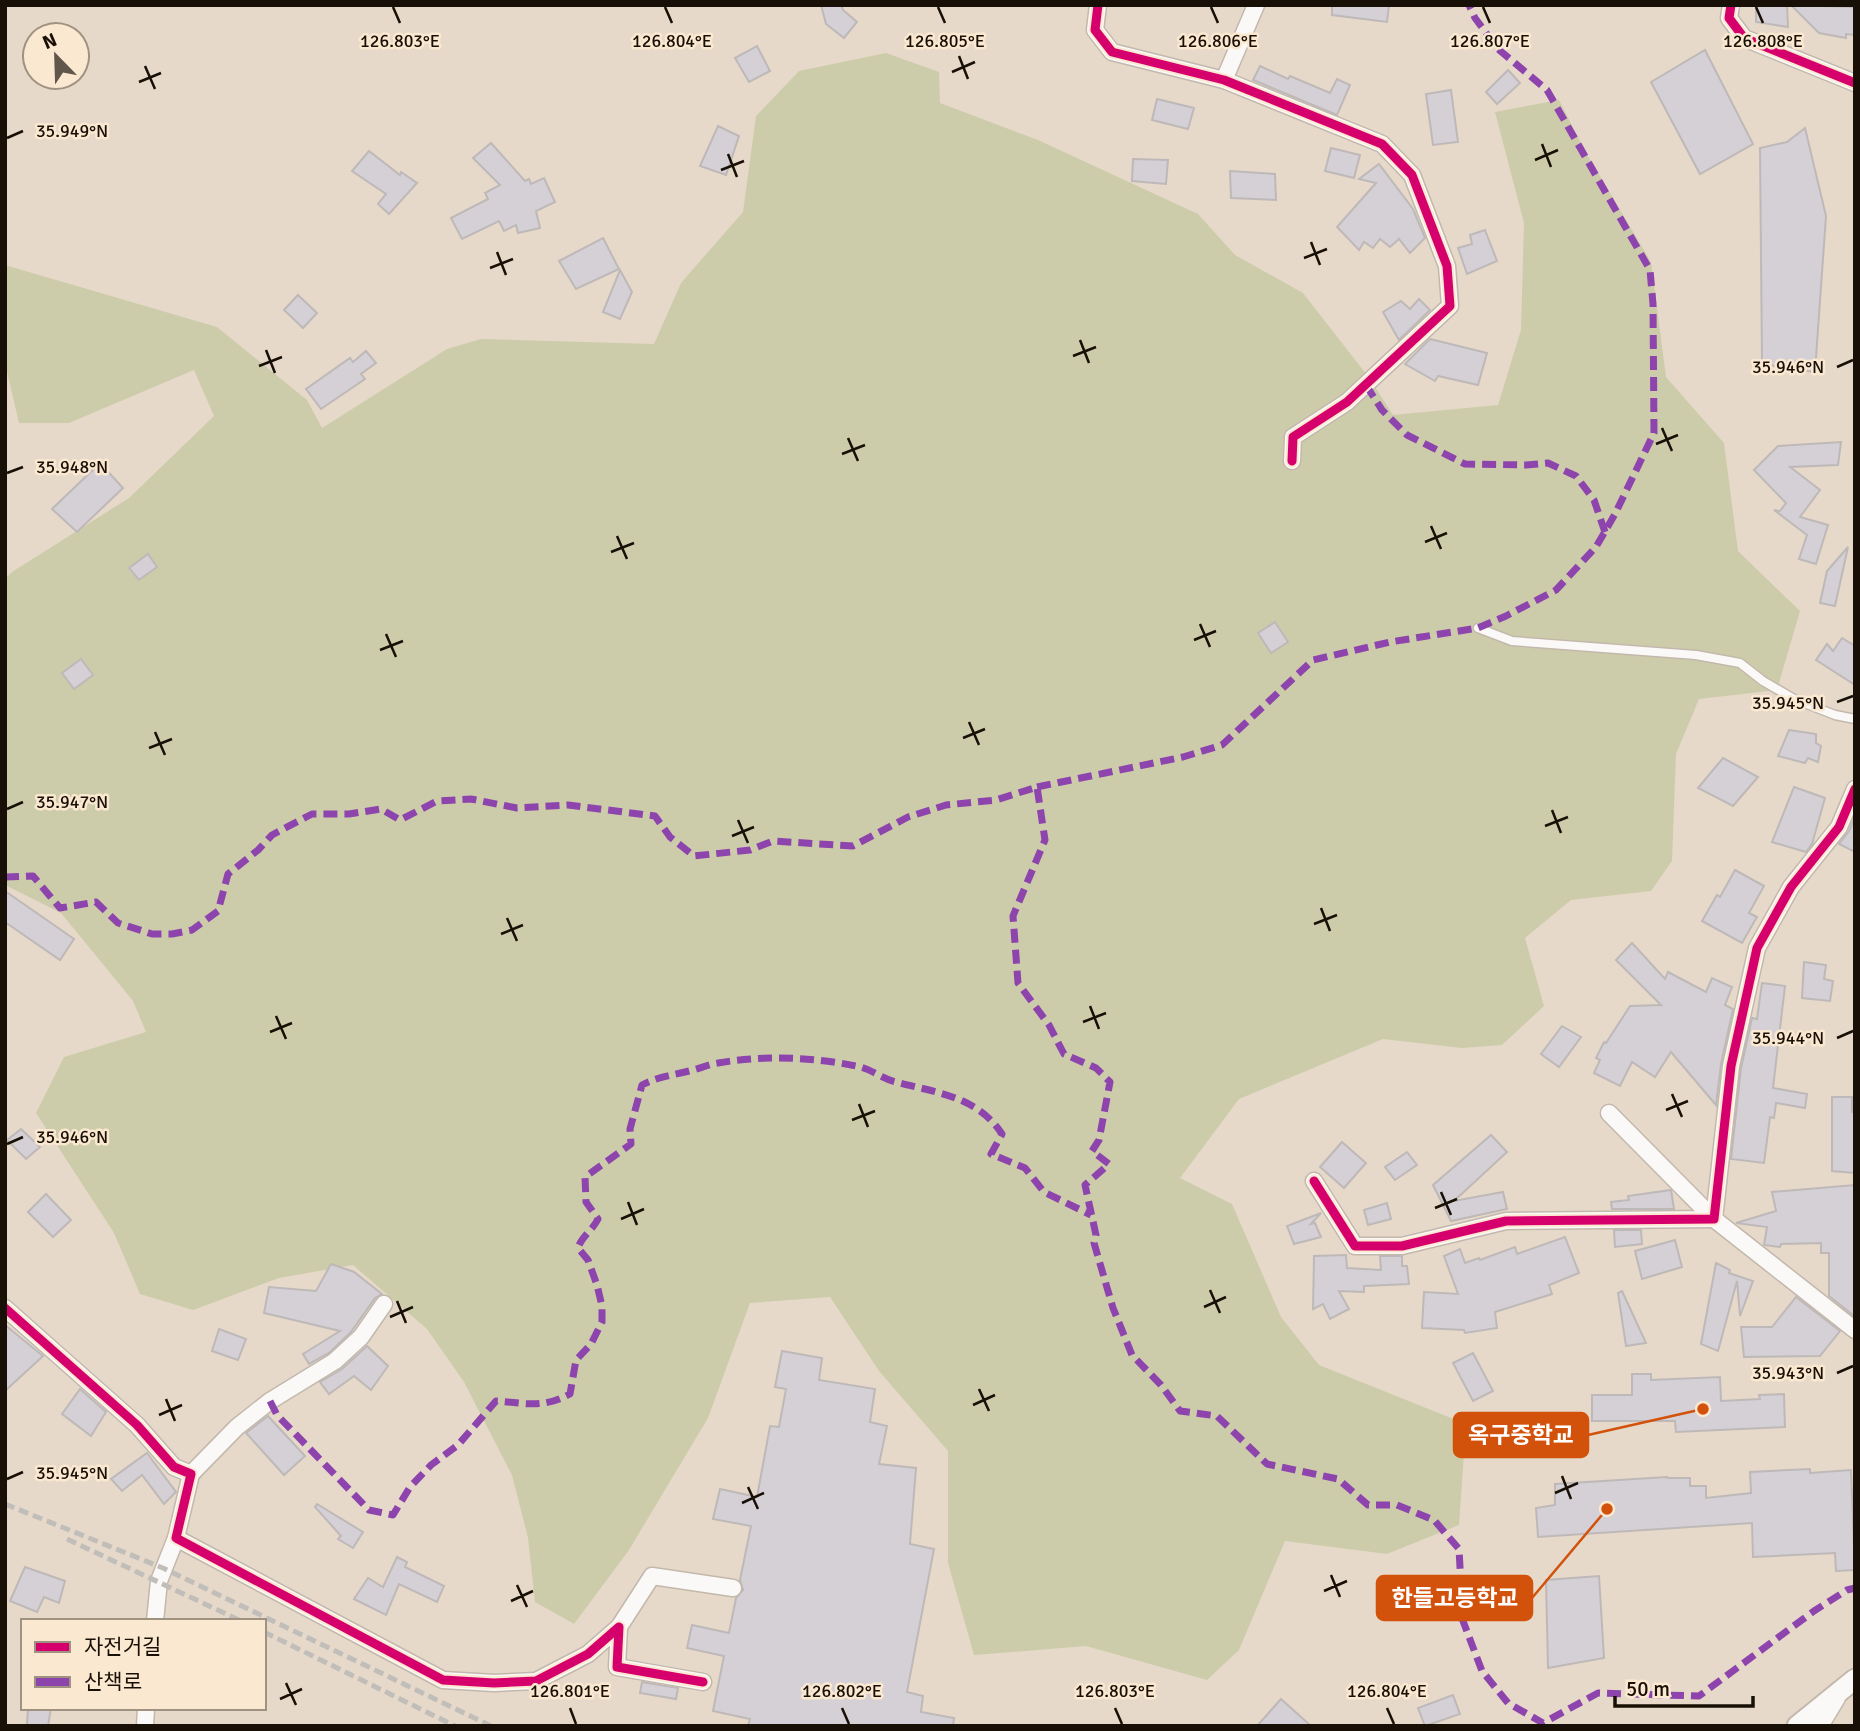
<svg xmlns="http://www.w3.org/2000/svg" width="1860" height="1731" viewBox="0 0 1860 1731" font-family="Signika,'Noto Sans KR',sans-serif">
<style>
.green{fill:#cdccaa}
.building{fill:#d4d0d5;stroke:#beb9b8;stroke-width:2}
.lines{fill:none;stroke-linecap:round;stroke-linejoin:round}
.service-casing{stroke:#c3b8ac;stroke-width:11}
.minor-casing{stroke:#c3b8ac;stroke-width:19}
.tertiary-casing{stroke:#c3b8ac;stroke-width:23}
.service{stroke:#fbf9f7;stroke-width:8}
.minor{stroke:#fbf9f7;stroke-width:16}
.tertiary{stroke:#fbf9f7;stroke-width:19}
.rail{stroke:#c1beba;stroke-width:5;stroke-dasharray:10 5;stroke-linecap:butt}
.quiet{stroke:#8e44ad;stroke-width:7;stroke-dasharray:14 7;stroke-linecap:butt}
.cycleway-casing{stroke:#fbe8d1;stroke-width:13}
.cycleway{stroke:#d6006c;stroke-width:9}
.ticks{fill:none;stroke:#181006;stroke-width:2.5}
.ticks-label{font-size:18px;text-anchor:middle;fill:#181006;stroke:#fbe8d1;stroke-width:5;stroke-linejoin:round;paint-order:stroke}
.leader{fill:none;stroke:#d3520b;stroke-width:2.5}
.callout-dot{fill:#d3520b;stroke:#fbe8d1;stroke-width:2.5}
.callout{fill:#d3520b;stroke:#d3520b;stroke-width:2.5}
.callout-label{font-size:23px;text-anchor:middle;font-weight:bold;fill:#fff}
</style>
<rect width="100%" height="100%" fill="#e6d9c9"/>
<!-- green -->
<path class="green" d="M886,53L939,72L940,103L1038,140L1198,214L1235,255L1303,293L1370,379L1393,415L1498,405L1521,330L1524,223L1495,112L1559,100L1585,151L1651,262L1666,377L1724,443L1738,551L1800,611L1777,690L1699,699L1676,754L1672,861L1651,891L1571,900L1525,938L1544,1006L1502,1045L1462,1048L1383,1039L1239,1099L1180,1178L1232,1204L1281,1317L1319,1365L1466,1424L1459,1525L1387,1554L1285,1541L1239,1650L1207,1680L1086,1646L974,1655L948,1563V1451L879,1371L830,1297L750,1303L708,1418L629,1550L574,1624L535,1602L528,1538L512,1475L464,1382L427,1329L353,1265L279,1278L193,1310L140,1294L114,1233L36,1113L64,1057L146,1032L133,1001L61,913L5,885V579L12,572L129,498L214,416L194,370L69,423H19L5,363V265L217,327L307,400L322,428L447,349L481,339L654,344L681,283L743,212L756,116L799,71Z"/>
<!-- building -->
<g class="building">
<path d="M821,5H841L843,10L857,22L844,38L826,24Z"/>
<path d="M1332,5H1389L1387,22L1332,15Z"/>
<path d="M1756,5H1787L1788,27L1756,22Z"/>
<path d="M1791,5L1855,7V35L1846,34V38L1819,33Z"/>
<path d="M757,46L770,71L749,82L735,58Z"/>
<path d="M1705,50L1753,144L1700,174L1651,82Z"/>
<path d="M1260,66L1288,79L1290,76L1330,93L1337,79L1350,85L1337,115L1253,80Z"/>
<path d="M1508,70L1520,83L1497,104L1486,92Z"/>
<path d="M1451,90L1458,142L1433,145L1426,94Z"/>
<path d="M1157,99L1194,108L1188,129L1152,120Z"/>
<path d="M718,126L739,136L726,175L700,166Z"/>
<path d="M1805,128L1826,216L1815,372L1762,364L1760,148L1787,142Z"/>
<path d="M491,143L525,181L529,179L531,184L544,178L555,202L536,211L540,228L518,233L516,225L504,231L499,221L462,239L451,218L488,199L485,193L500,185L473,158Z"/>
<path d="M1331,148L1360,155L1354,178L1325,171Z"/>
<path d="M369,151L400,175L401,172L417,183L389,214L378,204L386,194L352,171Z"/>
<path d="M1133,159L1168,160L1166,184L1132,181Z"/>
<path d="M1379,164L1413,209L1425,238L1410,253L1399,239L1390,247L1380,239L1373,248L1364,242L1359,250L1337,227L1376,183L1359,179Z"/>
<path d="M1230,171L1275,174L1276,200L1231,198Z"/>
<path d="M1485,230L1497,261L1467,274L1458,248L1472,244L1470,235Z"/>
<path d="M603,238L619,269L576,289L559,261Z"/>
<path d="M620,270L632,292L620,319L603,312Z"/>
<path d="M298,295L317,313L303,328L284,310Z"/>
<path d="M1419,299L1430,310L1399,340L1383,312L1401,301L1410,309Z"/>
<path d="M1430,339L1487,353L1478,385L1438,376L1435,381L1405,364Z"/>
<path d="M366,351L376,363L361,374L365,379L321,409L306,389L350,358L353,362Z"/>
<path d="M1841,442L1838,465L1790,467L1820,490L1800,517L1828,525L1816,564L1799,559L1807,535L1774,510L1780,511L1786,503L1754,470L1778,446Z"/>
<path d="M100,463L123,488L77,532L52,509Z"/>
<path d="M1848,547L1835,606L1820,603L1827,571Z"/>
<path d="M148,554L157,567L139,580L129,568Z"/>
<path d="M1275,622L1288,642L1271,653L1258,633Z"/>
<path d="M1842,638L1855,646V685L1816,660L1827,644L1833,651Z"/>
<path d="M81,659L93,675L74,689L62,673Z"/>
<path d="M1789,730L1816,734V743L1821,746L1818,762L1808,758L1805,763L1778,756Z"/>
<path d="M1723,758L1758,777L1733,806L1698,788Z"/>
<path d="M1794,787L1825,798L1812,844L1806,852L1772,842Z"/>
<path d="M1855,817V852L1839,844L1849,831Z"/>
<path d="M1735,870L1764,886L1749,913L1757,917L1742,943L1702,921L1717,895L1720,897Z"/>
<path d="M5,891L74,939L60,960L5,922Z"/>
<path d="M1632,943L1665,979L1668,972L1706,992L1712,978L1732,987L1725,1005L1733,1009L1721,1064L1716,1105L1671,1052L1655,1077L1632,1062L1620,1086L1594,1073L1600,1060L1596,1058L1604,1042L1606,1043L1630,1006L1661,1005L1616,960Z"/>
<path d="M1804,962L1826,965L1824,979L1833,981L1830,1001L1802,998Z"/>
<path d="M1762,983L1785,986L1773,1088L1807,1094L1805,1108L1776,1103L1774,1118L1770,1117L1764,1163L1731,1159L1741,1068L1752,1018L1757,1019Z"/>
<path d="M1562,1026L1581,1037L1559,1067L1541,1054Z"/>
<path d="M1832,1097H1852V1112H1855V1173L1832,1171Z"/>
<path d="M21,1129L40,1147L26,1159L7,1140Z"/>
<path d="M1491,1135L1507,1152L1454,1201L1503,1192L1507,1209L1451,1221L1433,1185Z"/>
<path d="M1342,1142L1366,1163L1344,1188L1320,1167Z"/>
<path d="M1407,1152L1417,1165L1395,1180L1385,1167Z"/>
<path d="M1855,1185V1312L1853,1315L1829,1296V1253H1821V1243L1781,1244L1780,1247L1764,1245L1767,1227L1736,1223L1776,1211L1772,1192Z"/>
<path d="M1671,1190L1674,1209H1612L1611,1202L1629,1200L1628,1196Z"/>
<path d="M46,1194L71,1220L53,1237L28,1212Z"/>
<path d="M1387,1203L1391,1219L1368,1225L1364,1210Z"/>
<path d="M1321,1213L1311,1224L1315,1223L1321,1237L1294,1244L1287,1226Z"/>
<path d="M1614,1230H1641L1642,1244L1615,1247Z"/>
<path d="M1565,1237L1579,1273L1549,1285L1552,1294L1495,1312L1497,1328L1465,1333L1464,1330L1422,1328L1424,1292L1458,1294L1444,1256L1460,1249L1465,1263L1479,1258L1480,1260L1515,1247L1517,1254Z"/>
<path d="M1675,1240L1682,1267L1642,1279L1635,1251Z"/>
<path d="M1346,1255L1347,1268L1381,1270L1380,1256H1402V1266H1407L1409,1284L1364,1286V1292L1339,1291L1349,1309L1330,1319L1323,1304L1313,1309L1314,1256Z"/>
<path d="M1716,1263L1730,1270L1729,1273L1753,1281L1740,1316L1737,1281L1718,1351L1701,1344Z"/>
<path d="M331,1264L354,1272L382,1294L375,1298L351,1332L329,1353L309,1364L303,1354L340,1331L264,1313L269,1287L316,1291Z"/>
<path d="M1622,1291L1646,1343L1626,1346L1618,1293Z"/>
<path d="M1796,1297L1840,1331L1820,1356L1744,1357L1741,1327H1772Z"/>
<path d="M5,1325L43,1356L5,1391Z"/>
<path d="M219,1329L246,1339L238,1360L212,1351Z"/>
<path d="M367,1346L388,1366L371,1390L354,1376L329,1394L320,1382L342,1369Z"/>
<path d="M782,1351L822,1358L819,1380L875,1389L870,1422L887,1426L879,1464L916,1468L910,1544L934,1549L907,1692L923,1696L921,1712L954,1718L953,1726H748L750,1719L713,1711L724,1656L687,1648L692,1625L729,1633L736,1598L743,1590L740,1580L751,1526L713,1519L720,1489L757,1497L770,1426L779,1427L786,1389L775,1387Z"/>
<path d="M1473,1353L1493,1391L1473,1401L1453,1363Z"/>
<path d="M1632,1374H1651V1380L1720,1377L1721,1401L1760,1399L1759,1395L1784,1394L1785,1427L1676,1432L1675,1421H1592V1395H1632Z"/>
<path d="M80,1389L106,1412L91,1436L62,1414Z"/>
<path d="M268,1416L305,1456L284,1475L246,1433Z"/>
<path d="M147,1453L176,1492L164,1504L142,1475L122,1491L111,1479Z"/>
<path d="M1810,1469V1473L1851,1470L1855,1570L1836,1571L1835,1553L1753,1557L1752,1523L1538,1537L1536,1508L1555,1505V1484L1667,1477L1668,1478H1690V1486H1706V1498L1751,1493L1750,1472Z"/>
<path d="M317,1504L363,1532L353,1548L338,1539L341,1536L315,1507Z"/>
<path d="M397,1557L407,1562L405,1567L444,1586L437,1602L399,1584L386,1615L354,1599L368,1578L383,1587Z"/>
<path d="M25,1567L65,1581L59,1603L44,1597L37,1612L10,1601Z"/>
<path d="M1599,1576L1604,1658L1548,1668L1546,1580Z"/>
<path d="M642,1682L678,1688L676,1699L640,1693Z"/>
<path d="M1453,1695L1460,1714L1425,1726L1418,1708Z"/>
<path d="M1281,1699L1311,1726H1257Z"/>
<path d="M28,1708H51L48,1726L27,1725Z"/>
</g>
<g class="lines">
<defs>
<path id="service" d="M1478,628L1512,641L1696,655L1740,663L1763,681L1794,699L1835,715L1855,719"/>
<g id="minor">
<path d="M1098,5L1095,30L1112,52L1224,80L1382,144L1412,175L1447,266L1450,306L1347,402L1293,437L1292,461"/>
<path d="M1731,5L1729,18L1744,38L1855,83"/>
<path d="M1224,80L1256,5"/>
<path d="M1609,1113L1714,1219L1855,1330"/>
<path d="M1314,1181L1355,1246H1402L1506,1221L1714,1219L1731,1066L1757,948L1791,887L1839,827L1855,789"/>
<path d="M5,1308L137,1425L174,1467L191,1474L176,1538L443,1680L494,1683L536,1681L588,1654L619,1627L617,1667L703,1682"/>
<path d="M191,1474L237,1427L270,1401L335,1361L361,1337L384,1304"/>
<path d="M155,1621L159,1581L176,1538"/>
<path d="M619,1627L652,1576L733,1588"/>
<path d="M145,1726L146,1708"/>
<path d="M1820,1726L1837,1698"/>
</g>
<path id="tertiary" d="M1797,1726L1855,1679"/>
</defs>
<!-- service casing -->
<use href="#service" class="service-casing"/>
<!-- minor casing -->
<use href="#minor" class="minor-casing"/>
<!-- tertiary casing -->
<use href="#tertiary" class="tertiary-casing"/>
<!-- service -->
<use href="#service" class="service"/>
<!-- minor -->
<use href="#minor" class="minor"/>
<!-- tertiary -->
<use href="#tertiary" class="tertiary"/>
<!-- rail -->
<g class="rail">
<path d="M5,1504L163,1568L491,1726"/>
<path d="M67,1539L241,1621"/>
<path d="M264,1632L455,1726"/>
</g>
<!-- quiet -->
<g class="quiet">
<path d="M1366,385L1382,410L1407,435L1465,464L1526,465L1548,463L1576,476L1594,500L1605,532"/>
<path d="M1037,787L1183,757L1222,745L1313,660L1390,642L1478,628L1506,616L1556,590L1596,547L1615,514L1654,433L1653,304L1650,270L1547,90L1498,49L1475,18L1469,5"/>
<path d="M5,877L33,876L60,908L96,902L118,923L152,934H172L192,930L218,911L228,874L258,850L272,835L312,814H349L381,809L400,820L437,801L471,799L517,808L568,805L655,816L670,837L694,856L750,850L773,841L853,846L908,817L946,805L996,800L1037,787L1045,840L1013,916L1018,983L1049,1025L1064,1054L1096,1068L1110,1082L1099,1140L1092,1151L1109,1164L1085,1185L1096,1235L1094,1243L1113,1308L1132,1355L1161,1385L1180,1411L1217,1416L1267,1464L1338,1479L1368,1505H1397L1434,1520L1459,1549L1463,1621L1482,1671L1508,1703L1543,1723L1598,1693L1699,1696L1814,1611L1847,1590L1855,1588"/>
<path d="M270,1401L277,1415L369,1510L393,1515L410,1487L431,1465L458,1445L496,1401C527,1403 541,1409 570,1394L576,1360L591,1344L602,1322V1306L597,1285L588,1260L578,1248C582,1236 592,1231 598,1219L586,1202L585,1177L631,1144L630,1129L642,1085C659,1076 675,1075 693,1070C701,1068 710,1064 718,1063C763,1055 812,1057 856,1066C870,1068 882,1079 896,1082C937,1093 977,1096 1002,1134L991,1154L1025,1168L1044,1192L1091,1215"/>
</g>
<defs>
<g id="cycleway">
<path d="M1098,5L1095,30L1112,52L1224,80L1382,144L1412,175L1447,266L1450,306L1347,402L1293,437L1292,461"/>
<path d="M1731,5L1729,18L1744,38L1855,83"/>
<path d="M1314,1181L1355,1246H1402L1506,1221L1714,1219L1731,1066L1757,948L1791,887L1839,827L1855,789"/>
<path d="M5,1308L137,1425L174,1467L191,1474L176,1538L443,1680L494,1683L536,1681L588,1654L619,1627L617,1667L703,1682"/>
</g>
</defs>
<!-- cycleway casing -->
<use href="#cycleway" class="cycleway-casing"/>
<!-- cycleway -->
<use href="#cycleway" class="cycleway"/>
</g>
<!-- ticks -->
<path class="ticks" d="M393,7L400,23M665,7L672,23M938,7L945,23M1211,7L1218,23M1483,7L1490,23M1756,7L1763,23M959,56L968,79M145,66L155,89M952,72L975,62M139,82L161,73M7,138L23,131M1542,144L1551,167M728,154L737,177M1535,160L1558,150M721,170L744,161M1311,242L1320,265M497,252L506,275M1304,258L1327,249M490,268L513,259M1080,340L1089,363M266,350L275,373M1073,356L1096,347M259,366L282,357M1837,367L1853,360M1662,428L1672,451M848,438L858,461M1656,444L1678,435M842,454L865,445M7,473L23,467M1431,526L1441,549M617,536L627,559M1425,542L1447,533M611,552L634,543M1200,624L1210,647M386,634L396,657M1194,640L1216,631M380,650L403,641M1837,702L1853,696M969,722L979,745M155,732L165,755M963,738L985,729M149,748L172,739M7,809L23,802M1552,810L1561,833M738,820L748,843M1545,826L1568,817M732,836L754,827M1321,908L1330,931M507,918L517,941M1314,924L1337,915M501,934L523,925M1090,1006L1099,1029M276,1016L286,1039M1083,1022L1106,1013M270,1032L292,1023M1837,1038L1853,1031M1672,1094L1682,1117M859,1104L868,1127M1666,1110L1688,1101M852,1120L875,1111M7,1144L23,1137M1441,1192L1451,1215M628,1202L637,1225M1435,1208L1457,1199M621,1219L644,1209M1210,1290L1220,1313M397,1301L406,1323M1204,1307L1226,1297M390,1317L413,1307M1837,1373L1853,1366M979,1389L989,1411M166,1399L175,1421M973,1405L995,1395M159,1415L182,1405M1562,1476L1571,1499M7,1479L23,1472M748,1487L758,1509M1555,1493L1578,1483M742,1503L764,1493M1331,1575L1340,1597M517,1585L527,1607M1324,1591L1347,1581M511,1601L533,1591M286,1683L296,1705M280,1699L302,1689M570,1708L576,1724M842,1708L849,1724M1115,1708L1122,1724M1387,1708L1394,1724"/>
<g class="ticks-label">
<text x="400" y="47">126.803°E</text>
<text x="672" y="47">126.804°E</text>
<text x="945" y="47">126.805°E</text>
<text x="1218" y="47">126.806°E</text>
<text x="1490" y="47">126.807°E</text>
<text x="1763" y="47">126.808°E</text>
<text x="72" y="137">35.949°N</text>
<text x="1788" y="373">35.946°N</text>
<text x="72" y="473">35.948°N</text>
<text x="1788" y="709">35.945°N</text>
<text x="72" y="808">35.947°N</text>
<text x="1788" y="1044">35.944°N</text>
<text x="72" y="1143">35.946°N</text>
<text x="1788" y="1379">35.943°N</text>
<text x="72" y="1479">35.945°N</text>
<text x="570" y="1697">126.801°E</text>
<text x="842" y="1697">126.802°E</text>
<text x="1115" y="1697">126.803°E</text>
<text x="1387" y="1697">126.804°E</text>
</g>
<!-- callouts -->
<path class="leader" d="M1703 1409L1588 1435M1607 1509L1532 1598"/>
<g class="callout-dot">
<circle cx="1703" cy="1409" r="7"/>
<circle cx="1607" cy="1509" r="7"/>
</g>
<g class="callout">
<rect x="1454" y="1413" width="134" height="44" rx="7"/>
<rect x="1377" y="1576" width="155" height="44" rx="7"/>
</g>
<g class="callout-label">
<text x="1521" y="1443">옥구중학교</text>
<text x="1455" y="1606">한들고등학교</text>
</g>
<!-- border -->
<rect width="1860" height="1731" fill="none" stroke="#181006" stroke-width="14"/>
<!-- legend -->
<rect x="21" y="1619" width="245" height="91" fill="#fbe8d1" stroke="#a09280" stroke-width="2"/>
<rect x="35" y="1642" width="35" height="10" fill="#d6006c" stroke="#a09280" stroke-width="2"/>
<text x="84" y="1654" font-size="21" fill="#181006">자전거길</text>
<rect x="35" y="1677" width="35" height="10" fill="#8e44ad" stroke="#a09280" stroke-width="2"/>
<text x="84" y="1689" font-size="21" fill="#181006">산책로</text>
<!-- north arrow -->
<g transform="translate(56 56) rotate(337)"><circle r="33" fill="#fbe8d1" stroke="#a09280" stroke-width="2"/>
<path d="M0-5L12 26L0 18L-12 26Z" fill="#60564a"/>
<text y="-10" font-size="19" font-weight="bold" text-anchor="middle" fill="#181006">N</text>
</g>
<!-- scale -->
<path d="M1615 1696v10h138v-10" fill="none" stroke="#181006" stroke-width="3.5"/>
<text x="1626" y="1696" font-size="21" fill="#181006" stroke="#fbe8d1" stroke-width="5" paint-order="stroke">50 m</text>
</svg>
